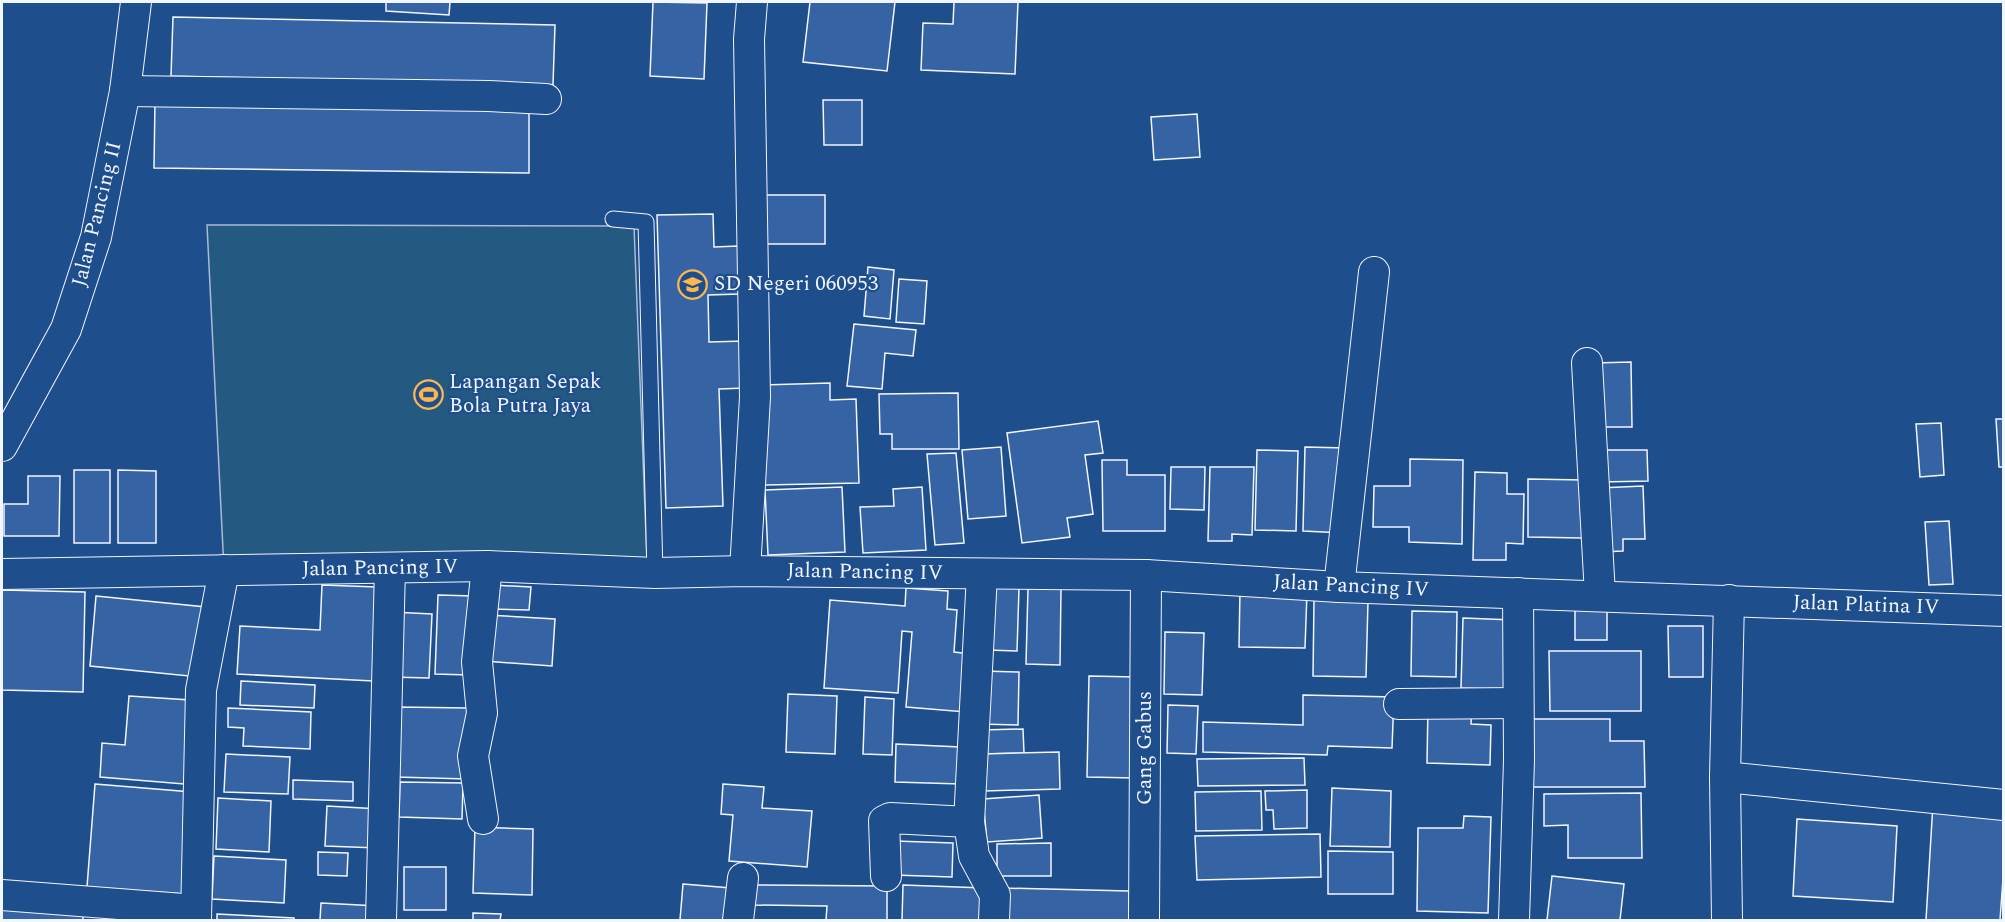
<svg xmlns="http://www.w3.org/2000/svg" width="2005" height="922" viewBox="0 0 2005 922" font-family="Spectral,serif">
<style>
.green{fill:#245a82;stroke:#a8bbd7;stroke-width:1.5}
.building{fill:#3563a3;stroke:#f2f6ff;stroke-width:1.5}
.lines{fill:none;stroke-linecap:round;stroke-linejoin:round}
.service-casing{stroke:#f2f6ff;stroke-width:17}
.minor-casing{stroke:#f2f6ff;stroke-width:32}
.service{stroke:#1f4e8c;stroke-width:15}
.minor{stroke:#1f4e8c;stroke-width:30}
.labels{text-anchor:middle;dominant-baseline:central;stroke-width:4.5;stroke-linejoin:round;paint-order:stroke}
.street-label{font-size:21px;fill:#f2f6ff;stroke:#1f4e8c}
.poi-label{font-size:21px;fill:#f2f6ff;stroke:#1f4e8c;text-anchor:start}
</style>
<rect width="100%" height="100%" fill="#1f4e8c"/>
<!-- green -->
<path class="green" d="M207,225L634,226L647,561L224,570Z"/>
<!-- building -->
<g class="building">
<path d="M386,2H450L449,15L386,11Z"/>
<path d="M653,2L707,3L704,79L650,76Z"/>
<path d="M810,2H895L887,71L803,62Z"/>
<path d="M954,2H1018L1015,74L921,70L923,23L953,24Z"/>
<path d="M173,17L555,25L553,85L171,76Z"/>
<path d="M823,100H862V145H824Z"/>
<path d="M155,101L529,107V173L154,168Z"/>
<path d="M1197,114L1200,157L1154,160L1151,117Z"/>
<rect x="764" y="195" width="61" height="49"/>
<path d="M713,214L714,247L738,246L740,294L708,295L709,342L745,341L746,388L719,389L723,506L666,508L657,215Z"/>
<path d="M868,267L894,270L890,319L864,316Z"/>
<path d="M899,279L927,281L924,324L896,322Z"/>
<path d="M854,324L916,330L913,356L885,353L882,389L847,386Z"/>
<path d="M1631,362L1632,427H1593V363Z"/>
<path d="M830,383V400L856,399L859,483L765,485L762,385Z"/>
<path d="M958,393L959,449H892V434H880L879,394Z"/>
<path d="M1996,419H2004V467H1999Z"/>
<path d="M1098,421L1103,453L1085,455L1093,514L1067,518L1070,537L1022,543L1007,433Z"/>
<path d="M1941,423L1944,475L1920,477L1916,424Z"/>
<path d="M1001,447L1006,516L968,519L962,450Z"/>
<path d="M1305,447L1346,448L1344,533L1303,531Z"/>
<path d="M1257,450L1298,451L1296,531L1255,530Z"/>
<path d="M1601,450H1647L1648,481L1601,482Z"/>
<path d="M956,453L964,543L935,545L927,454Z"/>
<path d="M1410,459L1463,460L1462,544L1409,542V527H1373L1374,486H1410Z"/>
<path d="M1102,460H1127V475H1165V531H1103Z"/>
<path d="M1171,467H1205L1204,510L1170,509Z"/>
<path d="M1210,467H1254L1252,535L1232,534V541H1208Z"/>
<rect x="74" y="470" width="36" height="73"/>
<path d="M118,470L156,471V543H118Z"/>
<path d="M1475,472L1507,473V494H1524L1523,544L1506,543V560H1473Z"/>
<path d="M28,476H60L59,536H4V504H28Z"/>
<path d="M1528,479L1584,480L1582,538L1528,537Z"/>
<path d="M1643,486L1645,539H1623V551L1601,552L1599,488Z"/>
<path d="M842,487L845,552L768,555L765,490Z"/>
<path d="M922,487L926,550L863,553L860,507L894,506L893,489Z"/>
<path d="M1949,521L1953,584L1929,585L1925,522Z"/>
<path d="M322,585L377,587L373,681L237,674L240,626L320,630Z"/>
<path d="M493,585L531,587L529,610L491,609Z"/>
<path d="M988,587L1019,588L1017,651L987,650Z"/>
<path d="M906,588L948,591L947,609L957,610L954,652L970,654L966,712L906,707L912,632L902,631L898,693L824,688L830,600L905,606Z"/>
<path d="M1028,588L1061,589L1060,665L1026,664Z"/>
<path d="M2,590L85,592L83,692L2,690Z"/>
<path d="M1240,590L1307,592L1305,648L1239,647Z"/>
<path d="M438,595L473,596L470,675L435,674Z"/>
<path d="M96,596L206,607L199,677L90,666Z"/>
<path d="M1314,600L1368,601L1366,677L1313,676Z"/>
<path d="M1607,603V640H1575V604Z"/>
<path d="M1412,611L1457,612L1456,677L1411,676Z"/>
<path d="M392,612L432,614L429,678L390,677Z"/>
<path d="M487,615L555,619L552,666L484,661Z"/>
<path d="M1463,618L1513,620L1511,690L1461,688Z"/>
<path d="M1668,626H1703V677H1669Z"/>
<path d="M1165,632L1204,633L1202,695L1164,694Z"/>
<path d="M1549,651H1641V711H1550Z"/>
<path d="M982,671L1019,672L1018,725L980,724Z"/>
<path d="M1089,676L1137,677L1135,778L1087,777Z"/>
<path d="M241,681L315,685L314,708L240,705Z"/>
<path d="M788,694L837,696L835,754L786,752Z"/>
<path d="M1303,695L1394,697L1392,748L1328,746L1327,755L1203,752V722L1303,725Z"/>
<path d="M129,696L190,700L184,784L100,777L102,743L125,745Z"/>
<path d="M865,697L894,699L892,755L863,754Z"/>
<path d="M1168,705L1198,706L1196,754L1167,753Z"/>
<path d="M1428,706L1472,707L1471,724L1491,725L1490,765L1427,763Z"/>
<path d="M397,707L468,708L467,779L396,777Z"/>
<path d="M228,708L311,712L310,749L243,746L244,728L228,727Z"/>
<path d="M1533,719H1610V741H1644L1645,787H1533Z"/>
<path d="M1023,729L1024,753L982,754L981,730Z"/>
<path d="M896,744L960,747V784L895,782Z"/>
<path d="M1059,752L1060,789L983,791L982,754Z"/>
<path d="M226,754L290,757L288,794L224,792Z"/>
<path d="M1304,758L1305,785L1198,786L1197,759Z"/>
<path d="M293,780L353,782V801L293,799Z"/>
<path d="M400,782L463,783L462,819L399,817Z"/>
<path d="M95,784L192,792L184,894L87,887Z"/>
<path d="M723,784L764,787L762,808L812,811L807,867L729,861L733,815L721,814Z"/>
<path d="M1332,788L1391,791L1390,847L1330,846Z"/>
<path d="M1307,790V828L1274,829L1273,810H1266L1265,791Z"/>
<path d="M1261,791L1262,830L1196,831L1195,792Z"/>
<path d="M1641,793L1642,858H1568V825L1544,826V794Z"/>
<path d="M1039,795L1042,838L987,842L983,799Z"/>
<path d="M218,798L271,801L269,852L216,849Z"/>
<path d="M1933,803L2004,807V865L2000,920H1926Z"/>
<path d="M327,806L380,809L378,848L325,846Z"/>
<path d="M1464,816L1491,817L1488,913L1417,911L1418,828H1463Z"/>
<path d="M1797,819L1897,826L1893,902L1793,896Z"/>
<path d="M475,827L533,829L532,895L473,893Z"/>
<path d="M1320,834L1321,877L1197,880L1195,836Z"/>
<path d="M895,841L953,843L952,877L894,875Z"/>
<path d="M1051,843V876H997V844Z"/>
<path d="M1328,851L1393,852V894H1328Z"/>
<path d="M318,852L348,853L347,876L318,875Z"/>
<path d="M214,856L286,860L284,903L212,899Z"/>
<rect x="404" y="867" width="42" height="43"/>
<path d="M1552,876L1624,884L1620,920H1547Z"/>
<path d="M683,884L731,888L729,920H680Z"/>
<path d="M753,885L887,886V920H826L827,906L753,905Z"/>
<path d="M903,885L984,888L983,920H902Z"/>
<path d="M1001,888L1129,891V920H1000Z"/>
<path d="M321,903L378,906L377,920H320Z"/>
<path d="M2,908L83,911V920H2Z"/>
<path d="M473,913L501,914L500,920H473Z"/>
<path d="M217,914L294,918V920H217Z"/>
</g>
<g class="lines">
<defs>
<path id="service" d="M613,219L646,222L655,573"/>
<g id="minor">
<path d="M125,91L489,96L546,99"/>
<path d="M1587,363L1600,595"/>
<path d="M2,446L66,329L96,237L125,91L136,2"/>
<path d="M745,571L755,397L749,39L752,2"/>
<path d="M2,574L487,566L655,573L745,571L1146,575L1339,587L2004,611"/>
<path d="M982,574L969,822L974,856L995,895L994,920"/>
<path d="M1339,587L1374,272"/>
<path d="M1399,704L1518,703"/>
<path d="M1725,777L2004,805"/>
<path d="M483,819L473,756L482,713L477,662L487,566"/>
<path d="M886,876L884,821L890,818L969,822"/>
<path d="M2,895L196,910"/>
<path d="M196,920L201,690L224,570"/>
<path d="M381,920L390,568"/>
<path d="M738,920L743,878"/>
<path d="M1144,920L1146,575"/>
<path d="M1514,920L1519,760L1518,593"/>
<path d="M1727,920L1725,777L1729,600"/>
</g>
</defs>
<!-- service casing -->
<use href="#service" class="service-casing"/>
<!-- minor casing -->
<use href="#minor" class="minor-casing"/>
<!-- service -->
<use href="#service" class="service"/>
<!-- minor -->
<use href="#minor" class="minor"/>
</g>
<!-- icons -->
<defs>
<symbol id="school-ring" viewBox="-11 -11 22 22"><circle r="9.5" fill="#1f4e8c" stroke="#ffb74d" stroke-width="1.5"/><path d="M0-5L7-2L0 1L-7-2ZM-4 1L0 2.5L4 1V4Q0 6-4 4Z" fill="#ffb74d"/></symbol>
<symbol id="stadium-ring" viewBox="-11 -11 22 22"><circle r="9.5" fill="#1f4e8c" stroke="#ffb74d" stroke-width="1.5"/><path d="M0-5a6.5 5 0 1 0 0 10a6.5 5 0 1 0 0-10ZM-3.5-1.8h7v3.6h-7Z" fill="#ffb74d"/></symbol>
</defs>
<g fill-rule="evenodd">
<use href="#school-ring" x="676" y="268" width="33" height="33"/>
<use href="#stadium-ring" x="412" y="378" width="33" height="33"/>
</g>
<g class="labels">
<!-- street labels -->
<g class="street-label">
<text transform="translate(97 214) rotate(-76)">Jalan Pancing II</text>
<text transform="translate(380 568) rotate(-1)">Jalan Pancing IV</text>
<text transform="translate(865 572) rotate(1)">Jalan Pancing IV</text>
<text transform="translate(1351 586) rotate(3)">Jalan Pancing IV</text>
<text transform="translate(1866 605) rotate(2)">Jalan Platina IV</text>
<text transform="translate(1145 748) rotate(-90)">Gang Gabus</text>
</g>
<!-- poi labels -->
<g class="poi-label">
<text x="714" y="284">SD Negeri 060953</text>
<text x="449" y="382">Lapangan Sepak<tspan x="449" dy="24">Bola Putra Jaya</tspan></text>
</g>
</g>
<!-- border -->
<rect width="2005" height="922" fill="none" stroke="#f2f6ff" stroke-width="6"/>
</svg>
